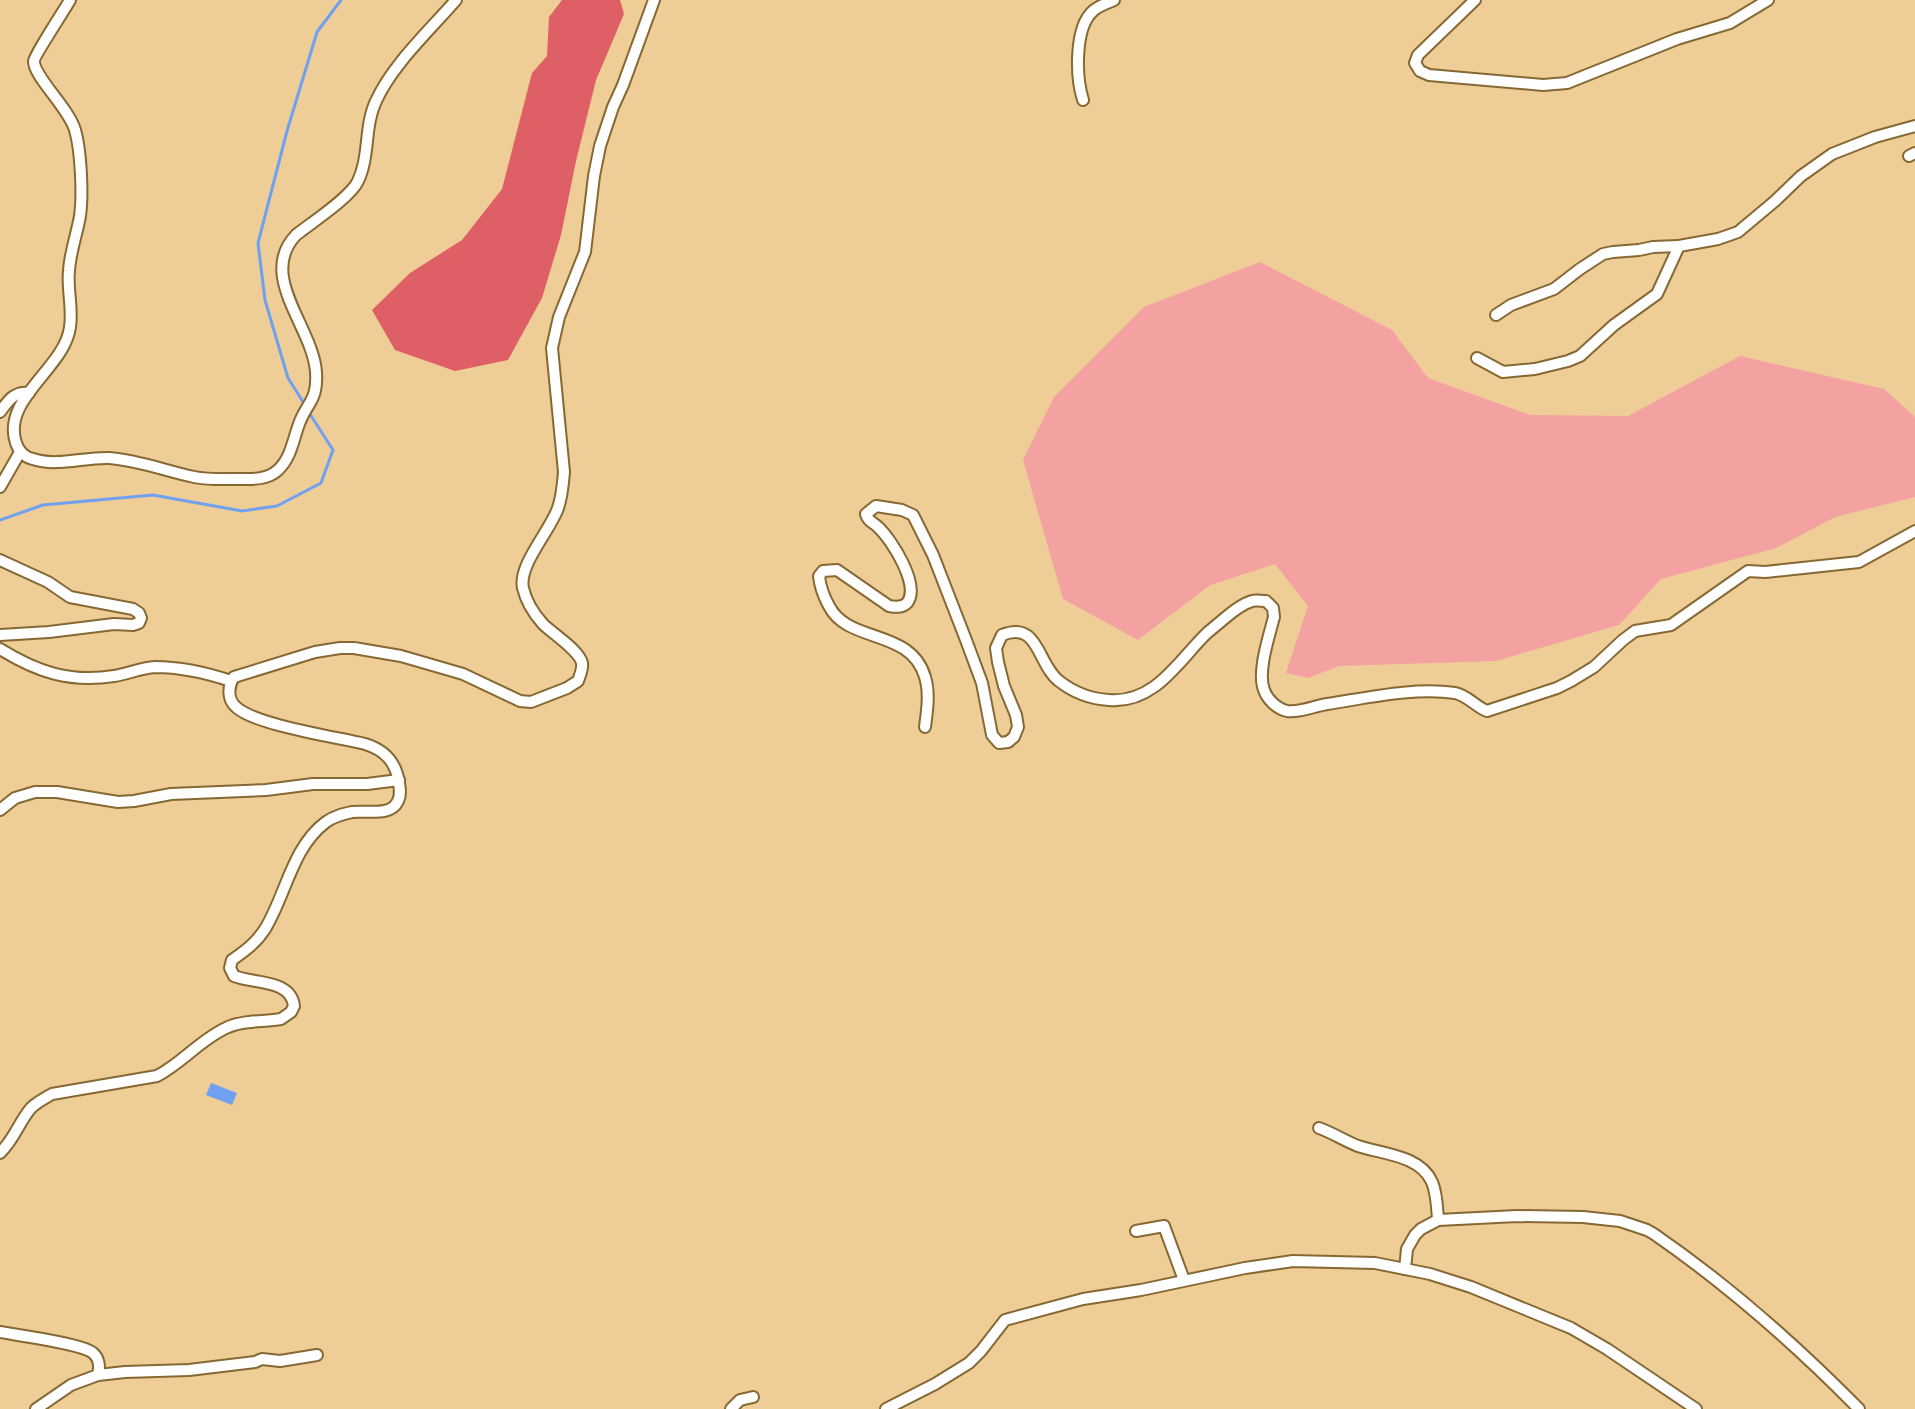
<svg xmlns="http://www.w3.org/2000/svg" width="1915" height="1409" viewBox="0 0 1915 1409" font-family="Lato,sans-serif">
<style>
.green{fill:#f3a1a1}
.forest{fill:#de5f65}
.water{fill:#70a1f0}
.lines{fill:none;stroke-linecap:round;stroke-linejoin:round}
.stream{stroke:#70a1f0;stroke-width:3}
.minor-casing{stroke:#866833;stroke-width:14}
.minor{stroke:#fff;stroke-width:10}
</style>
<rect width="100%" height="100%" fill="#efcd97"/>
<!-- green -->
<path class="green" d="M1260,262L1392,330L1428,378L1530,415L1628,416L1740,356L1884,389L1915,417V497L1835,517L1776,548L1661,579L1619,625L1496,661L1339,666L1308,678L1286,673L1308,606L1275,564L1210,585L1138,640L1063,599L1023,460L1054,397L1144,307Z"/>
<!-- forest -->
<path class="forest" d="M562,0H620L624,14L596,80L576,161L561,235L542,298L508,360L455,371L395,350L372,310L410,273L462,240L502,189L532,73L547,56L549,17Z"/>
<!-- water -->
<path class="water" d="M211,1083L237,1093L232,1105L206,1095Z"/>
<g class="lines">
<!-- stream -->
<g class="stream">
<path d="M305,405L288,378L265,300L258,243L287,131L317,32L341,0"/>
<path d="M0,520L43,505L153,495L242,511L277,506L321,483L333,450L308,411"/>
</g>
<defs>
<g id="minor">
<path d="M70,0C65,9 34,56 34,61C33,76 69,108 75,130C81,150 83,195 80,216C77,234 70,252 69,271C67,289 73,309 70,327C65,368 1,399 16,443C19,452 24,457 33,459C57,467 84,457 109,458C138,460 166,471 194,477C209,480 224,479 240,479C253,479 267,480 278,470C291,458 293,440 299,424C307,402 318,401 316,372C313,327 257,276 296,235C311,223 351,197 358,181C370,156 364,126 376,101C392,65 430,30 456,0"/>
<path d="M1475,0L1418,55L1415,63L1420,71L1429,75L1543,85L1567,83L1677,39L1730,23L1768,0"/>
<path d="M1083,100C1076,78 1074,28 1093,11C1098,6 1108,3 1114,0"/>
<path d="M1909,156L1915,153"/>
<path d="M1496,315L1511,305L1554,289L1580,269L1603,254L1613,252L1639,250L1653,247L1679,246"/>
<path d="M1477,358L1503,372L1535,369L1568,361L1580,356L1614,325L1657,294L1679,246L1718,239L1738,232L1775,201L1801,176L1832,154L1875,137L1915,126"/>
<path d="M0,412C8,401 14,391 29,393"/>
<path d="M0,487L20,452"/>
<path d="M0,560L48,582L70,597L133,609L139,613L141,618L139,623L133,625L114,624L49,632L0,635"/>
<path d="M0,649C37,672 70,683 114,676C128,674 140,668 155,667C180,667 207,673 231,681"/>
<path d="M925,727C927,711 930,693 925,677C911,628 848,644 829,606C824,597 820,586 819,576L823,571L837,570L889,606C895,607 902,608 907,603C921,586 892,540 878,527C873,522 868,522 866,514L876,506L902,510L913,515L933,555L966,640L982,683L992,735L999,743L1008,742L1014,737L1018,727L1016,715L1004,686L998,662L996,648L1002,635C1039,620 1037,664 1059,681C1073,692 1091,699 1109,700C1155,704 1179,660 1207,633C1213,628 1219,623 1225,618C1232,612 1242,604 1252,601C1256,600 1261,601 1266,601L1273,608L1274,617C1269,636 1257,672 1264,690C1267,699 1277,709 1287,711C1300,713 1314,706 1327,704C1367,698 1415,687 1455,693C1467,695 1476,707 1487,711L1557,688L1571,681L1594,667L1623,640L1635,631L1671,625L1748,571L1765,572L1859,562L1915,531"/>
<path d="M0,810L15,798L35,792H57L118,802L134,801L171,794L266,790L313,784H367L399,780"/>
<path d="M1319,1128C1333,1133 1345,1141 1358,1146C1382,1154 1420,1155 1432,1182C1437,1194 1437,1207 1438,1220"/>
<path d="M0,1153C15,1138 19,1122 31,1108C37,1102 45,1098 52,1094L157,1076C182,1063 200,1040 226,1028C242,1020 263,1022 281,1019L291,1012L294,1006C291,979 254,984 234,976L230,968L232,960C245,951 256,943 265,929C286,895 292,847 326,822C334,816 343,814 352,812C366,810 391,817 398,801C401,795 400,789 399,783C396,762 385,750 365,744C336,737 255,725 236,707C227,699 228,686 234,677L315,652L340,648H354L401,656L463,674L520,701L531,702L567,688L578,681C580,675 583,669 582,663C579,650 553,634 543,624C534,614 526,601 523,588C518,565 550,531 558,508C562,497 563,484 564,472L552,348L559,317L585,252L594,176L600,146L613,107L623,85L654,0"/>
<path d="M1136,1231L1164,1226L1184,1280"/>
<path d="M1405,1269L1407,1249L1415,1235L1421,1229L1438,1220L1517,1216L1583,1217L1620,1221L1647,1230L1654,1234C1728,1285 1796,1345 1859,1409"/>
<path d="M0,1332C17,1335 83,1344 93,1353C99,1358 100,1367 98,1375L71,1385L36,1409"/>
<path d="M98,1375L125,1372L189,1370L255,1362L262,1359L280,1361L317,1355"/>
<path d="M731,1409L740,1400L753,1397"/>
<path d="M886,1409L935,1384L969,1363L981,1351L1005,1320L1083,1299L1141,1290L1245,1268L1293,1261L1375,1263L1430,1274L1471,1287L1571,1328L1607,1349L1696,1409"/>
</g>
</defs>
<!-- minor casing -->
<use href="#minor" class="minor-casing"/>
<!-- minor -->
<use href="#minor" class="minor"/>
</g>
</svg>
